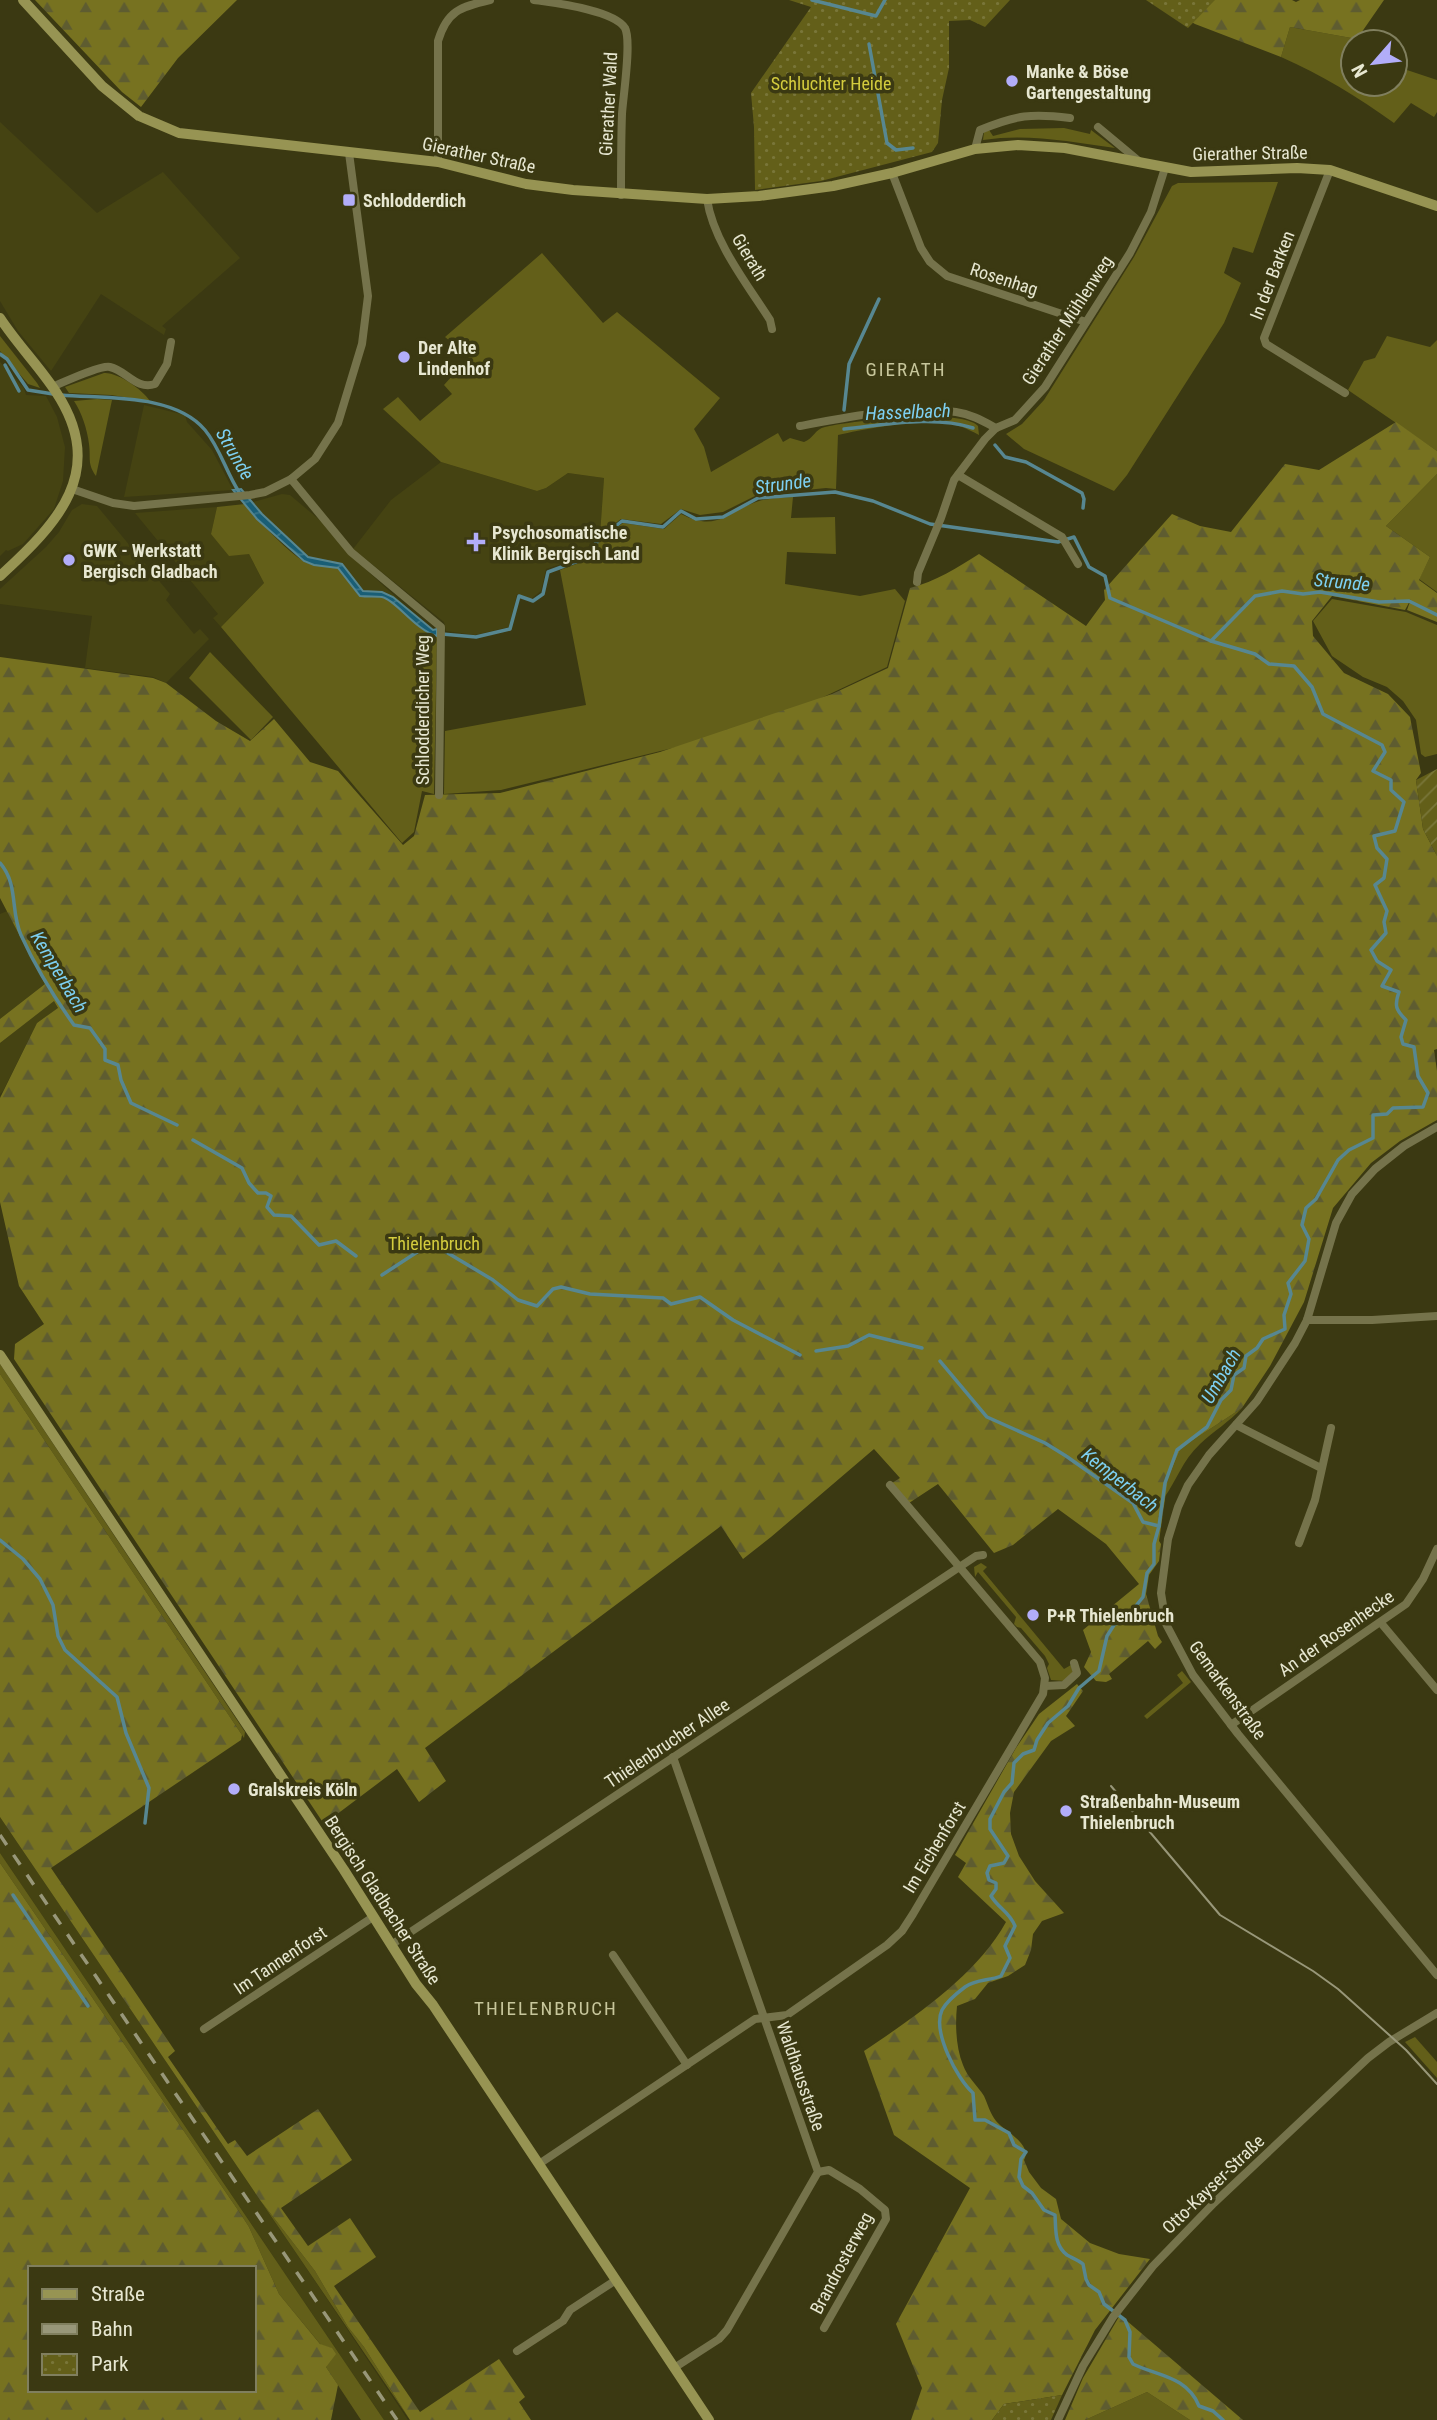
<svg xmlns="http://www.w3.org/2000/svg" width="1437" height="2420" viewBox="0 0 1437 2420" font-family="'Roboto Condensed',sans-serif">
<style>
.built{fill:#454312}
.grass{fill:#635f19}
.forest{fill:url(#forest-firs);fill-rule:evenodd}
.park{fill:url(#park-dots)}
.garden{fill:url(#garden-furrows)}
.water{fill:url(#water-waves);stroke:#578791;stroke-width:2}
.lines{fill:none;stroke-linecap:round;stroke-linejoin:round}
.stream{stroke:#578791;stroke-width:3.5}
.street{stroke:#75734b;stroke-width:8}
.secondary{stroke:#979453;stroke-width:10}
.tram{stroke:#989779;stroke-width:2}
.rail{stroke:#989779;stroke-width:3.5;stroke-dasharray:12 12;stroke-linecap:butt}
.poi-dot{fill:#b2adf9;stroke:#3b3912;stroke-width:2.5}
.labels{text-anchor:middle;dominant-baseline:central;stroke-width:7;stroke-linejoin:round;paint-order:stroke}
.poi-label{font-size:18px;font-weight:bold;fill:#e7e7d1;stroke:#3b3912;text-anchor:start}
.park-label{font-size:18px;fill:#d4cc3e;stroke:#3b3912}
.street-label{font-size:18px;fill:#e7e7d1;stroke:#3b3912}
.neighbourhood-label{font-size:19px;letter-spacing:2px;fill:#c7c69b;stroke:#3b3912}
.water-label{font-size:19px;font-style:italic;fill:#7dd0f2;stroke:#3b3912}
</style>
<defs>
<pattern id="forest-firs" width="22" height="20" patternUnits="userSpaceOnUse" patternTransform="scale(1.75)"><rect width="22" height="20" fill="#777220"/><path d="M5 1l3.5 6h-7zM16 11l3.5 6h-7z" fill="#5e5c30"/></pattern>
<pattern id="park-dots" width="8" height="8" patternUnits="userSpaceOnUse" patternTransform="scale(1.75)"><rect width="8" height="8" fill="#635f19"/><path d="M2 2h.1M6 6h.1" fill="none" stroke="#797639" stroke-width="1.8" stroke-linecap="round"/></pattern>
<pattern id="garden-furrows" width="10" height="10" patternUnits="userSpaceOnUse" patternTransform="scale(1.75)"><rect width="10" height="10" fill="#635f19"/><path d="M-1 1l2-2M0 10L10 0M9 11l2-2" fill="none" stroke="#797639"/></pattern>
<pattern id="water-waves" width="16" height="10" patternUnits="userSpaceOnUse" patternTransform="scale(1.75)"><rect width="16" height="10" fill="#195e76"/><path d="M0 5q4-4 8 0t8 0" fill="none" stroke="#3a7588"/></pattern>
</defs>
<rect width="100%" height="100%" fill="#3b3912"/>
<!-- built -->
<g class="built">
<path d="M0,122L97,213L163,172L240,258L162,326L166,329L164,335L101,294L51,371L18,331L0,301Z"/>
<path d="M0,362L24,388L26,395L46,396L57,417L65,447L63,481L54,509L23,544L8,551L6,550L0,556Z"/>
<path d="M144,405L185,415L187,422L212,450L233,490L124,497Z"/>
<path d="M441,462L537,491L546,488L568,473L604,478L600,535L576,559L546,569L541,591L531,599L517,594L509,627L475,635L446,631L444,622L353,549L391,500Z"/>
<path d="M282,494L290,495L322,522L349,554L422,621L393,597L382,592L363,591L342,564L308,558L261,514L253,502Z"/>
<path d="M82,504L97,506L170,594L166,600L194,634L200,629L209,639L166,683L153,677L85,668L92,616L0,604V589L46,547L59,532L72,510Z"/>
<path d="M217,507L211,534L249,554L264,583L221,627L213,618L218,614L135,513Z"/>
<path d="M7,911L45,984L0,1019V914Z"/>
<path d="M54,1000L58,1009L37,1023L3,1091L0,1094V1043Z"/>
<path d="M0,1817L315,2281L408,2420H384L0,1853Z"/>
</g>
<!-- grass -->
<g class="grass">
<path d="M1290,27L1357,39L1361,42H1353V84H1395V66L1437,80V112L1434,117L1411,103L1394,123C1358,97 1322,75 1281,57Z"/>
<path d="M1064,128L1090,134L1091,130L1115,148C1071,142 1028,133 983,140L984,132L989,130L993,136L1020,129Z"/>
<path d="M1278,182L1253,253L1233,247L1224,273L1241,283L1224,323L1127,475L1114,491L1024,449L1006,434L1022,424L1044,400L1134,257L1172,186L1178,183Z"/>
<path d="M542,253L603,323L617,312L720,398L694,429L704,447L711,472L778,433L783,442L790,438L804,442C813,439 815,429 825,427C851,421 961,408 978,426L979,435C973,432 966,428 959,426C926,417 871,428 838,435L836,489L826,488L757,495L723,512L700,515L681,509L661,524L621,519L600,535L604,478L568,473L546,488L537,491L441,462L383,409L398,397L420,421L452,394L444,385L469,357L445,337Z"/>
<path d="M0,336L37,383L40,388L28,384L0,351Z"/>
<path d="M1387,336L1430,347L1437,340V451L1348,390L1364,361L1375,358Z"/>
<path d="M104,373C118,372 143,390 150,401L111,395L69,393L65,387Z"/>
<path d="M97,399L112,400L96,476C87,463 91,459 89,444C87,429 82,413 74,401Z"/>
<path d="M1437,474V592L1419,579L1430,557L1386,526Z"/>
<path d="M793,497L791,518L835,517L836,554L787,552L785,584L860,596L895,589L905,601L887,667L798,709L685,745L501,790L444,794L445,731L586,705L560,570L579,563L602,539L623,523L664,529L681,514C718,533 727,511 759,501C769,498 782,498 793,497Z"/>
<path d="M245,504C256,519 290,554 305,562C315,567 328,565 338,568L360,596C368,597 375,596 382,597C396,600 415,630 437,636L434,794L422,791L414,832L402,843L221,627L264,583L249,554L229,556L211,534L217,507Z"/>
<path d="M1332,599L1406,612L1437,625V754L1425,757L1421,754L1416,720L1403,701L1387,687L1363,677L1332,656L1313,621Z"/>
<path d="M210,652L273,717L251,740L189,678Z"/>
<path d="M0,1364L245,1732L244,1738L0,1374Z"/>
<path d="M1242,1408C1229,1422 1214,1431 1200,1444C1182,1461 1177,1480 1164,1498L1168,1478L1181,1448Z"/>
<path d="M981,1563L987,1567L983,1571L1064,1669L1071,1665L1073,1672L1064,1681L1051,1680L1047,1668L1049,1664L1045,1656L1021,1628L1017,1627L1014,1624L1016,1617L978,1572L975,1577L974,1567Z"/>
<path d="M1182,1671L1191,1682L1147,1719L1144,1716L1183,1683L1177,1675Z"/>
<path d="M0,1853L384,2420H361L326,2367L331,2348L321,2345L279,2294L249,2227L240,2213L0,1863Z"/>
<path d="M1415,2037L1437,2062V2078L1405,2042Z"/>
<path d="M260,2200L315,2271L348,2327L364,2347L410,2420Z"/>
<path d="M1147,2392L1190,2420H1085Z"/>
</g>
<!-- forest -->
<g class="forest">
<path d="M35,0H237L178,58L141,107L122,92Z"/>
<path d="M1155,0H1292L1296,2L1300,0H1384L1357,39L1290,27L1281,57L1195,24Z"/>
<path d="M1396,422L1437,451V474L1386,526L1430,557L1419,580L1437,593V622L1407,610L1411,599L1405,610L1332,596L1312,621L1313,636L1344,673L1388,694L1410,717L1421,773L1416,780L1423,829L1437,856V1049L1434,1050L1437,1071V1120L1400,1141L1371,1163L1333,1208L1304,1302L1270,1366L1242,1408L1181,1448L1168,1478L1159,1541L1161,1544L1159,1561L1149,1575L1146,1594L1158,1636L1162,1642L1155,1649L1148,1641L1109,1674L1112,1679L1106,1682L1096,1681L1084,1667L1091,1652L1083,1630L1139,1584L1106,1544L1058,1509L1013,1545L994,1553L938,1484L909,1503L892,1483L900,1478L874,1449L771,1537L743,1559L721,1526L425,1748L446,1781L419,1802L397,1769L324,1824L14,1359L15,1344L44,1324L19,1286L0,1202V1098L37,1023L58,1008L54,1001L0,1043V1019L45,984L0,898V657L153,678L166,683L216,721L250,741L274,719L310,762L338,771L403,845L414,836L425,795L500,793L660,752L832,694L888,668L910,588C935,582 958,567 979,554L1086,626L1105,600L1104,590L1172,514L1200,526L1231,532L1285,464L1319,470Z"/>
<path d="M0,1374L242,1735L241,1740L51,1868L175,2051L168,2057L228,2144L235,2140L247,2156L318,2109L352,2160L281,2208L308,2246L350,2218L376,2257L334,2286L420,2412L499,2359L525,2397L519,2402L531,2420H410L364,2347L348,2327L315,2271L260,2200L0,1817Z"/>
<path d="M1077,1684L1083,1691L1066,1716L1075,1726L1051,1741L1014,1792L1010,1813L1011,1834L1019,1856L1035,1881L1064,1913L1042,1921L1033,1934L1031,1950L1025,1965L1008,1976L988,1983L975,1999L957,2006C955,2025 956,2048 963,2065C967,2077 978,2086 984,2096C988,2105 990,2113 996,2121C1004,2131 1033,2144 1024,2160L1029,2172L1041,2188L1056,2199L1061,2219L1090,2243L1119,2254L1150,2259L1095,2330L1062,2395L1004,2404L992,2420H911L922,2388L896,2324L970,2188L894,2135L864,2051C913,2018 977,1975 1006,1922L958,1877L966,1863L955,1855L1016,1748L1039,1714Z"/>
<path d="M0,1863L240,2213L249,2227L279,2294L320,2344L332,2348L336,2354L326,2367L338,2385L331,2420H0ZM30,2268H254V2390H30Z"/>
<path d="M1120,2315L1243,2420H1190L1147,2392L1085,2420H1065L1083,2378Z"/>
</g>
<!-- park -->
<g class="park">
<path d="M789,0H1010L985,27L970,20L949,21V68L942,100L938,143L932,152L821,181L755,190L754,127L751,93L811,7Z"/>
<path d="M1146,0H1215L1188,28Z"/>
<path d="M1062,2395L1051,2420H992L1004,2404Z"/>
</g>
<!-- garden -->
<path class="garden" d="M1437,769V856L1423,829L1416,780Z"/>
<!-- water -->
<path class="water" d="M241,489L262,514L308,557L342,564L363,591L382,592L393,597L433,630L437,629V636C415,630 396,600 382,597C375,596 368,597 360,596L338,568L314,565L304,561L257,519L233,490Z"/>
<g class="lines">
<!-- stream -->
<g class="stream">
<path d="M812,0L876,16L885,0"/>
<path d="M869,44L887,143L896,150L913,148"/>
<path d="M0,354L7,359L28,390L53,394"/>
<path d="M5,365L19,391"/>
<path d="M61,395C104,399 174,393 205,430C220,448 226,472 239,492"/>
<path d="M844,410L849,364L879,299"/>
<path d="M844,429C885,425 933,415 973,428"/>
<path d="M995,445L1005,457L1026,462L1082,493L1084,499L1083,508"/>
<path d="M442,634L476,637L510,629L519,596L533,601L543,594L548,572L578,561L601,538L622,521L663,527L681,511L696,519L723,517L758,498L835,492L873,501L930,524L1058,542L1074,537L1089,567L1105,576L1110,598L1211,641L1255,596L1282,591L1303,594L1320,592L1379,602L1409,601L1437,615"/>
<path d="M0,863C19,885 10,911 21,935C35,966 54,997 74,1025L90,1028L105,1049V1060L118,1065L121,1080L131,1103L177,1125"/>
<path d="M193,1140L242,1168L249,1183L258,1193H266L271,1196L267,1207L274,1215L291,1216L319,1245L336,1241L356,1256"/>
<path d="M382,1275L431,1243L493,1280L518,1300L537,1306L553,1289L561,1287L590,1294L663,1298L671,1304L700,1297L733,1320L800,1355"/>
<path d="M816,1351L848,1346L869,1335L922,1348"/>
<path d="M940,1361L987,1417L1045,1443L1066,1456L1133,1503L1143,1522L1159,1526L1154,1544V1564L1147,1573L1143,1597L1127,1617L1114,1625L1107,1636L1099,1671L1079,1688L1068,1706L1048,1723L1037,1740L1034,1750L1023,1754L1014,1763L1012,1783L1004,1792L990,1819V1829L1008,1856L1004,1863L990,1866L987,1873L989,1880L996,1883V1889L991,1896C999,1909 1009,1911 1015,1926L1005,1946L1010,1958L1001,1976C989,1981 976,1979 965,1987C957,1993 947,2001 942,2010C932,2031 957,2079 973,2093L975,2120H985L1009,2133L1014,2145L1026,2152L1021,2159L1019,2177L1023,2186L1032,2193L1044,2210L1055,2215C1056,2229 1054,2245 1067,2255C1072,2258 1078,2260 1083,2264L1086,2279L1089,2285L1099,2292L1104,2304L1125,2320L1130,2332L1129,2357L1133,2364C1157,2376 1187,2376 1199,2406L1213,2411L1223,2420"/>
<path d="M1159,1526L1165,1483L1177,1450L1207,1427L1221,1400L1231,1390L1234,1375L1244,1368L1246,1356L1257,1348L1263,1339L1285,1329L1284,1315L1291,1294L1288,1283L1305,1261L1309,1239L1302,1225L1306,1208L1316,1199L1338,1160L1349,1150L1373,1138V1115L1387,1114L1393,1108L1423,1107L1428,1093L1418,1076L1414,1047L1403,1044L1401,1037L1406,1020C1396,1010 1394,1006 1399,992L1382,986L1391,970L1377,961L1371,950L1386,933L1384,922L1387,911L1375,885L1384,878L1387,859L1377,848L1374,836L1395,831L1404,802L1391,790V780L1373,771L1385,752L1382,745L1323,714L1312,687L1294,666L1269,664L1255,654L1211,641"/>
<path d="M0,1540L23,1559L40,1579L53,1605L58,1636L65,1650L117,1697L126,1733L149,1788L145,1823"/>
<path d="M13,1895L88,2006"/>
</g>
<!-- street -->
<g class="street">
<path d="M534,0C555,3 614,10 625,28C632,41 623,97 622,114C621,141 621,168 621,195"/>
<path d="M1098,127L1140,162"/>
<path d="M975,149L980,130C1016,115 1032,113 1070,118"/>
<path d="M438,162V41C447,11 460,7 490,0"/>
<path d="M1330,170L1264,338L1266,344L1345,393"/>
<path d="M892,173L921,248L930,262L947,276L1086,322"/>
<path d="M707,199C713,241 747,284 770,320L772,329"/>
<path d="M52,387C64,382 100,365 110,367C127,371 136,390 155,384L167,364L171,342"/>
<path d="M800,426C848,417 908,405 956,412C971,414 983,421 996,428"/>
<path d="M958,475L1062,537L1078,564"/>
<path d="M291,479L351,552L441,627L439,795"/>
<path d="M72,489L113,503L134,506L250,495L265,492L291,479L315,459L338,423L362,344L368,296L349,153"/>
<path d="M917,582L918,573L941,518L954,480L985,439L996,428L1015,420L1045,387L1130,253L1151,212L1165,168"/>
<path d="M1437,1127L1404,1146L1375,1169L1352,1194L1336,1223L1307,1320L1295,1343L1257,1401L1209,1455L1188,1485L1178,1507L1168,1539L1161,1593L1166,1624L1193,1675L1238,1734L1437,1975"/>
<path d="M1307,1320H1372L1437,1316"/>
<path d="M1236,1425L1321,1468"/>
<path d="M1299,1543L1315,1500L1331,1428"/>
<path d="M1381,1623L1437,1690"/>
<path d="M1045,1686L1064,1685L1077,1673L1074,1663"/>
<path d="M1231,1725L1406,1604L1423,1579L1437,1549"/>
<path d="M673,1757L818,2172L727,2330L719,2339L674,2368"/>
<path d="M391,1945L976,1556L983,1555"/>
<path d="M613,1955L687,2065"/>
<path d="M204,2029L373,1917"/>
<path d="M539,2164L755,2019L787,2015L887,1945L902,1931L913,1914L1043,1694L1045,1678L1040,1662L890,1485"/>
<path d="M818,2172L829,2170L860,2189L885,2210L886,2219L824,2328"/>
<path d="M517,2351L563,2321L570,2310L616,2280"/>
<path d="M1058,2420L1083,2366L1113,2317L1153,2266L1214,2203L1368,2058L1389,2042L1437,2013"/>
</g>
<!-- secondary -->
<g class="secondary">
<path d="M23,0L102,86L139,116L179,133L438,162L526,184L573,190L707,199L759,196L833,186L892,173L975,149L1018,145L1065,148L1191,172L1297,168L1330,170L1437,206"/>
<path d="M0,318C17,344 39,366 56,392C108,471 58,523 0,576"/>
<path d="M0,1355L344,1870L416,1984L433,2005L709,2420"/>
</g>
<!-- tram -->
<path class="tram" d="M1111,1786L1220,1915L1313,1971L1338,1989L1406,2050L1437,2084"/>
<!-- rail -->
<path class="rail" d="M0,1835L397,2420"/>
</g>
<!-- markers -->
<g class="poi-dot">
<circle cx="1012" cy="81" r="7"/>
<rect x="342" y="193" width="14" height="14" rx="3.5"/>
<circle cx="404" cy="357" r="7"/>
<path d="M472.5 531.5h7v7h7v7h-7v7h-7v-7h-7v-7h7z"/>
<circle cx="69" cy="560" r="7"/>
<circle cx="1033" cy="1615" r="7"/>
<circle cx="234" cy="1789" r="7"/>
<circle cx="1066" cy="1811" r="7"/>
</g>
<g class="labels">
<!-- poi labels -->
<g class="poi-label">
<text x="1026" y="71">Manke &amp; Böse<tspan x="1026" dy="21">Gartengestaltung</tspan></text>
<text x="363" y="200">Schlodderdich</text>
<text x="418" y="347">Der Alte<tspan x="418" dy="21">Lindenhof</tspan></text>
<text x="492" y="532">Psychosomatische<tspan x="492" dy="21">Klinik Bergisch Land</tspan></text>
<text x="83" y="550">GWK - Werkstatt<tspan x="83" dy="21">Bergisch Gladbach</tspan></text>
<text x="1047" y="1615">P+R Thielenbruch</text>
<text x="248" y="1789">Gralskreis Köln</text>
<text x="1080" y="1801">Straßenbahn-Museum<tspan x="1080" dy="21">Thielenbruch</tspan></text>
</g>
<!-- park labels -->
<g class="park-label">
<text x="831" y="83">Schluchter Heide</text>
<text x="434" y="1243">Thielenbruch</text>
</g>
<!-- street labels -->
<g class="street-label">
<text transform="translate(608 104) rotate(-87)">Gierather Wald</text>
<text transform="translate(1250 153) rotate(-1)">Gierather Straße</text>
<text transform="translate(479 155) rotate(12)">Gierather Straße</text>
<text transform="translate(750 257) rotate(59)">Gierath</text>
<text transform="translate(1272 275) rotate(-69)">In der Barken</text>
<text transform="translate(1004 279) rotate(18)">Rosenhag</text>
<text transform="translate(1067 320) rotate(-57)">Gierather Mühlenweg</text>
<text transform="translate(422 710) rotate(-90)">Schlodderdicher Weg</text>
<text transform="translate(1336 1633) rotate(-35)">An der Rosenhecke</text>
<text transform="translate(1228 1690) rotate(54)">Gemarkenstraße</text>
<text transform="translate(667 1743) rotate(-34)">Thielenbrucher Allee</text>
<text transform="translate(934 1847) rotate(-59)">Im Eichenforst</text>
<text transform="translate(383 1900) rotate(57)">Bergisch Gladbacher Straße</text>
<text transform="translate(280 1960) rotate(-34)">Im Tannenforst</text>
<text transform="translate(801 2076) rotate(71)">Waldhausstraße</text>
<text transform="translate(1213 2184) rotate(-44)">Otto-Kayser-Straße</text>
<text transform="translate(841 2263) rotate(-62)">Brandrosterweg</text>
</g>
<!-- neighbourhood labels -->
<g class="neighbourhood-label">
<text x="906" y="369">GIERATH</text>
<text x="546" y="2008">THIELENBRUCH</text>
</g>
<!-- water labels -->
<g class="water-label">
<text transform="translate(908 412) rotate(-2)">Hasselbach</text>
<text transform="translate(235 454) rotate(60)">Strunde</text>
<text transform="translate(783 484) rotate(-8)">Strunde</text>
<text transform="translate(1342 582) rotate(5)">Strunde</text>
<text transform="translate(59 972) rotate(59)">Kemperbach</text>
<text transform="translate(1221 1376) rotate(-60)">Umbach</text>
<text transform="translate(1120 1480) rotate(38)">Kemperbach</text>
</g>
</g>
<!-- legend -->
<rect x="28" y="2266" width="228" height="126" fill="#3b3912" stroke="#807f5e" stroke-width="2"/>
<rect x="42" y="2289" width="35" height="10" fill="#979453" stroke="#807f5e" stroke-width="2"/>
<text x="91" y="2301" font-size="21" fill="#e7e7d1">Straße</text>
<rect x="42" y="2324" width="35" height="10" fill="#989779" stroke="#807f5e" stroke-width="2"/>
<text x="91" y="2336" font-size="21" fill="#e7e7d1">Bahn</text>
<rect x="42" y="2354" width="35" height="21" fill="url(#park-dots)" stroke="#807f5e" stroke-width="2"/>
<text x="91" y="2371" font-size="21" fill="#e7e7d1">Park</text>
<!-- north arrow -->
<g transform="translate(1374 63) rotate(242)"><circle r="33" fill="#3b3912" stroke="#807f5e" stroke-width="2"/>
<path d="M0-5L12 26L0 18L-12 26Z" fill="#b2adf9"/>
<text y="-10" font-size="19" font-weight="bold" text-anchor="middle" fill="#e7e7d1">N</text>
</g>
</svg>
